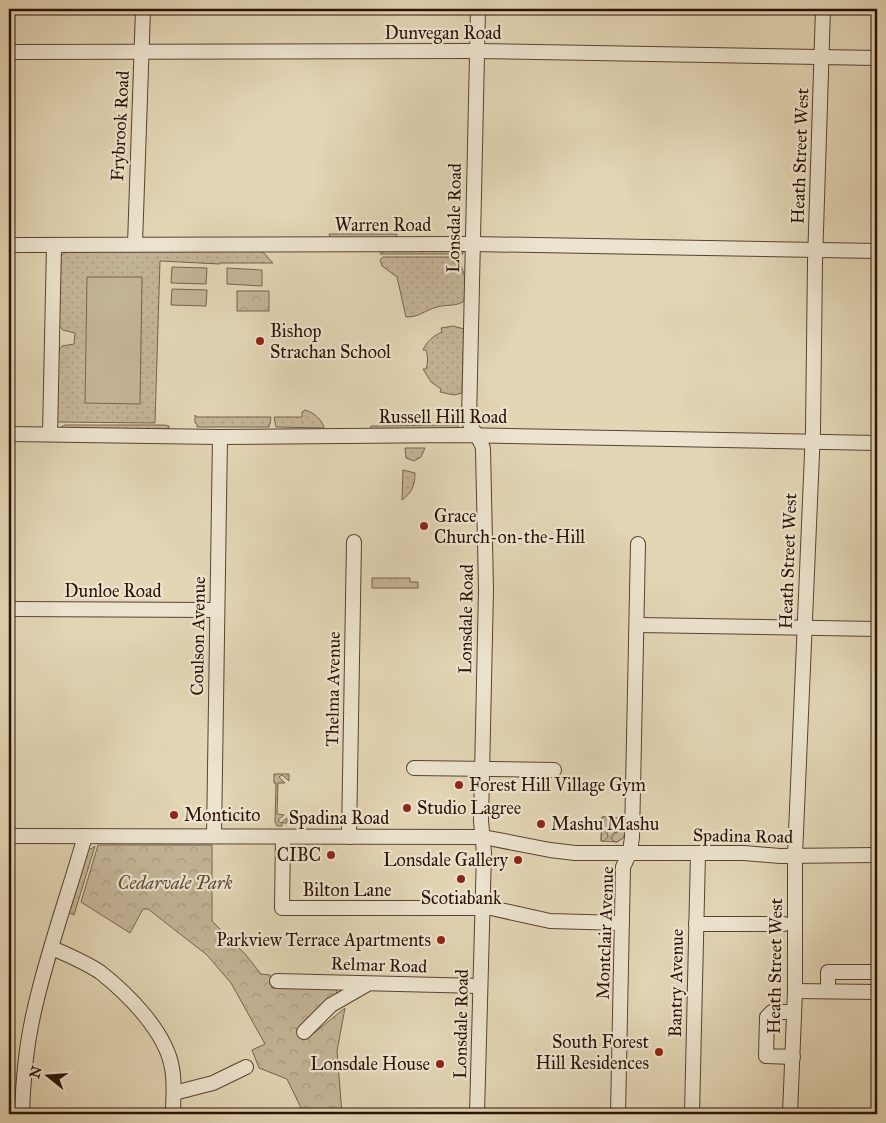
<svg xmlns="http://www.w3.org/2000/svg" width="886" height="1123" viewBox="0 0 886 1123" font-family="'IM FELL Great Primer',serif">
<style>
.grass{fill:url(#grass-dots);stroke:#78634e}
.forest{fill:url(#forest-crowns);stroke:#78634e}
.garden{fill:url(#garden-furrows);stroke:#78634e}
.pitch{fill:#c4b597;stroke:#78634e}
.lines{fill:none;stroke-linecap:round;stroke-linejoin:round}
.minor-casing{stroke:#594231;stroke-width:16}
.minor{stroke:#ede4cf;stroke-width:14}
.poi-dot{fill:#8f2418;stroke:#ede4cf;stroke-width:2}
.labels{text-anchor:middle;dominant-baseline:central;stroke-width:4.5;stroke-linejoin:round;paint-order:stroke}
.street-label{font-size:18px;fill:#2b1105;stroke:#ede4cf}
.poi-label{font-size:18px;fill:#2b1105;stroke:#ede4cf;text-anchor:start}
.park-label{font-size:18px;font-style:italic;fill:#614a38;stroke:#ede4cf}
</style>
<defs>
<pattern id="grass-dots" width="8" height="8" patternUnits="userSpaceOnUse" patternTransform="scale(1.25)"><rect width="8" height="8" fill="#c4b597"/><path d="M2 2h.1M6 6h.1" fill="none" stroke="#a99b81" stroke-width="1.8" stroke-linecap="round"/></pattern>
<pattern id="forest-crowns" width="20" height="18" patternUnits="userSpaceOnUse" patternTransform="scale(1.25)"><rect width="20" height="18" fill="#c4b597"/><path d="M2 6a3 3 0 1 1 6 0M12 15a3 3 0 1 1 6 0" fill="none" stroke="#a99b81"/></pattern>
<pattern id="garden-furrows" width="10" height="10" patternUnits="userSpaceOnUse" patternTransform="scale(1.25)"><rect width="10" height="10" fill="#c4b597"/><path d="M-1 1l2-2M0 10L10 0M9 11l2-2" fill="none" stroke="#a99b81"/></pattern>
</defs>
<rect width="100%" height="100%" fill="#e3d6b5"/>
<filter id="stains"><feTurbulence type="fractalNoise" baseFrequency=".004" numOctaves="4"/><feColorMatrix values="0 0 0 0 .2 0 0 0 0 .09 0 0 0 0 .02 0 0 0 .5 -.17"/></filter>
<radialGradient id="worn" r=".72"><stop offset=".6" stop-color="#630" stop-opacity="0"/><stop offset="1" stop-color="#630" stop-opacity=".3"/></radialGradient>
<!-- grass -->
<g class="grass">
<path d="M329,234H397L396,239H331Z"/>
<path d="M261,250L273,263H220V264L160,261L155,423L57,422V353L62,346L74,344L75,333L63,330L58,324L59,260L61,256L67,251Z"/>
<path d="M383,250L463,251V254H380Z"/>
<path d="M383,257H452C468,267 465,284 464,301C456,307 447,304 437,307C423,311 420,317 406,317L397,277L382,266L380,260Z"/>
<path d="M453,326L464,329L462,393L454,395L440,392L441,389L431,382L423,369H426C428,363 428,357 426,350H423C427,341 433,336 442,332L441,328Z"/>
<path d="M305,410C313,412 322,419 324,428L276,427L274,417H302V412Z"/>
<path d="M195,415L197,417H271L270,424H269V427H197V424L195,423Z"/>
<path d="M65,425H165L169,426V429H64L61,427Z"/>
<path d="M458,425V429L370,430L371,426H374Z"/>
<path d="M405,448H425L421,457L414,461L406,458Z"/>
<path d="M403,470L415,473C415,485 412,493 402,500Z"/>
<path d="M95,846L74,915L68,912L89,847L91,849Z"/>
</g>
<!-- forest -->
<g class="forest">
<rect x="237" y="291" width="32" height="20"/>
<path d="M372,578H410V582H418V588H372Z"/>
<path d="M602,817L626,818V832L623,838L617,842L601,841Z"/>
<path d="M98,845H212V921L246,955L261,974L270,975L272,988L334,989L337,991L336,995L314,1012L300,1028L308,1038L345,1008L337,1051L342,1114H304L287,1079L259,1068L252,1050L265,1044L231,983L207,955L148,909H143L130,933L81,902Z"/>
</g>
<!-- garden -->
<g class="garden">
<path d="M274,774H289V781L282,775L279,777L285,783H278L277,814L284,815L278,820L281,823L287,818V823H282V826H277L275,822L276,783H274Z"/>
<path d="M602,817H613L611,821V826L606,828L608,837L604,841H601Z"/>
<path d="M625,822L626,832L623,838L617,842L613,841L611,837L614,833L617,832V824Z"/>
</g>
<!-- pitch -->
<g class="pitch">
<path d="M172,267L207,268L206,284L171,283Z"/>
<path d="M227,268L262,270V286L227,284Z"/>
<path d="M87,277H142L140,404L85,403Z"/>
<path d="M172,289L207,290L206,306L171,305Z"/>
</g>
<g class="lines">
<defs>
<g id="minor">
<path d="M9,52L476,51L877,58"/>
<path d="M135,244L143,9"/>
<path d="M9,245L473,244L877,251"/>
<path d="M9,434L220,437L459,435L877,443"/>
<path d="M50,434L54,245"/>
<path d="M9,609L216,610"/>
<path d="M638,625L877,629"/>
<path d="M414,768L554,770"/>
<path d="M9,836L483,837L550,850L575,853H744L780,856L877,855"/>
<path d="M214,836L220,437"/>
<path d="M283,837L282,908H491L550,921L622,923"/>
<path d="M349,837L354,542"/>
<path d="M696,924H784"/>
<path d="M52,948C68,955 85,962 100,972C128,994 166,1032 172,1068C175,1083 173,1099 173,1114"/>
<path d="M277,981L480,986"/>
<path d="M795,991L877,992"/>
<path d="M828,991V972H877"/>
<path d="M304,1032L331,1005L366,985"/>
<path d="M793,1057L766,1056L767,1017L772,1012H794"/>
<path d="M174,1093L213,1083L246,1067"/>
<path d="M22,1114C23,1081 26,1048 33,1016C46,955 68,896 85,836"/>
<path d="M477,1114L484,853L481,821L486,589L483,449C481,438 472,432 469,421L478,9"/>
<path d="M618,1114L623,867L630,852L632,837L638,544"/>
<path d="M692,1114L698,853"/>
<path d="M790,1114L795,991V856L813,430L815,262L823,9"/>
</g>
</defs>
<!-- minor casing -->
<use href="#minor" class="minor-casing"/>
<!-- minor -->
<use href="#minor" class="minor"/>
</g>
<!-- markers -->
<g class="poi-dot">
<circle cx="260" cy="341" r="5"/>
<circle cx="424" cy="526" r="5"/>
<circle cx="459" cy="785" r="5"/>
<circle cx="407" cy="808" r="5"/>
<circle cx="174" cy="815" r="5"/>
<circle cx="541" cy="824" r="5"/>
<circle cx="331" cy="855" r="5"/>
<circle cx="518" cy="860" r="5"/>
<circle cx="461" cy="879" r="5"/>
<circle cx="441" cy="940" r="5"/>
<circle cx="659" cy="1052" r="5"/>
<circle cx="440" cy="1064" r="5"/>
</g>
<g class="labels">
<!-- street labels -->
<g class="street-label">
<text x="443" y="33">Dunvegan Road</text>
<text transform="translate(120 126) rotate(-87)">Frybrook Road</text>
<text transform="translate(800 156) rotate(-88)">Heath Street West</text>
<text transform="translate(454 218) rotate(-89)">Lonsdale Road</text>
<text x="383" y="225">Warren Road</text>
<text x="443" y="417">Russell Hill Road</text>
<text transform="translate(788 561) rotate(-88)">Heath Street West</text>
<text x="113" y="591">Dunloe Road</text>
<text transform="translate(466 619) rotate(-89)">Lonsdale Road</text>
<text transform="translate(198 636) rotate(-89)">Coulson Avenue</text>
<text transform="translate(333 689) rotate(-89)">Thelma Avenue</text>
<text x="339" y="818">Spadina Road</text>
<text transform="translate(743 836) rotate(1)">Spadina Road</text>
<text x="347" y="890">Bilton Lane</text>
<text transform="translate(605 933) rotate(-88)">Montclair Avenue</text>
<text transform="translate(379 965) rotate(2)">Relmar Road</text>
<text transform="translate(775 966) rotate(-89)">Heath Street West</text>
<text transform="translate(676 983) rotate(-89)">Bantry Avenue</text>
<text transform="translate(461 1024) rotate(-89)">Lonsdale Road</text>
</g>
<!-- poi labels -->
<g class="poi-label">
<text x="270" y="331">Bishop<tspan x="270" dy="21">Strachan School</tspan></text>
<text x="434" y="516">Grace<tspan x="434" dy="21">Church-on-the-Hill</tspan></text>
<text x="469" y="785">Forest Hill Village Gym</text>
<text x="417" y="808">Studio Lagree</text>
<text x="184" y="815">Monticito</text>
<text x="551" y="824">Mashu Mashu</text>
<text x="321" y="855" text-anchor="end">CIBC</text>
<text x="508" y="860" text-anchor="end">Lonsdale Gallery</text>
<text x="461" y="898" text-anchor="middle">Scotiabank</text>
<text x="431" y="940" text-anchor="end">Parkview Terrace Apartments</text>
<text x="649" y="1042" text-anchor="end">South Forest<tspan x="649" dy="21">Hill Residences</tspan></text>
<text x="430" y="1064" text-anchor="end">Lonsdale House</text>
</g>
<!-- park labels -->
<g class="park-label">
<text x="175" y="883">Cedarvale Park</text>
</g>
</g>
<!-- margin -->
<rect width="886" height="1123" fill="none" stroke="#e3d6b5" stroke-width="30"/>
<rect x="10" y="10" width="866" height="1103" fill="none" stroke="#2b1105" stroke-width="2.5"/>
<rect x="15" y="15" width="856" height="1093" fill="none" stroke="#2b1105"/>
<!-- north arrow -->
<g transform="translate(48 1076) rotate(287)" stroke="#ede4cf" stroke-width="4" paint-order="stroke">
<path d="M0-4L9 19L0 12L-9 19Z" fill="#2b1105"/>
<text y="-8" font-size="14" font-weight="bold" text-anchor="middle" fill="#2b1105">N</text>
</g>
<rect width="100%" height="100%" filter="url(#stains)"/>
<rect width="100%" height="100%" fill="url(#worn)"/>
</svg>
